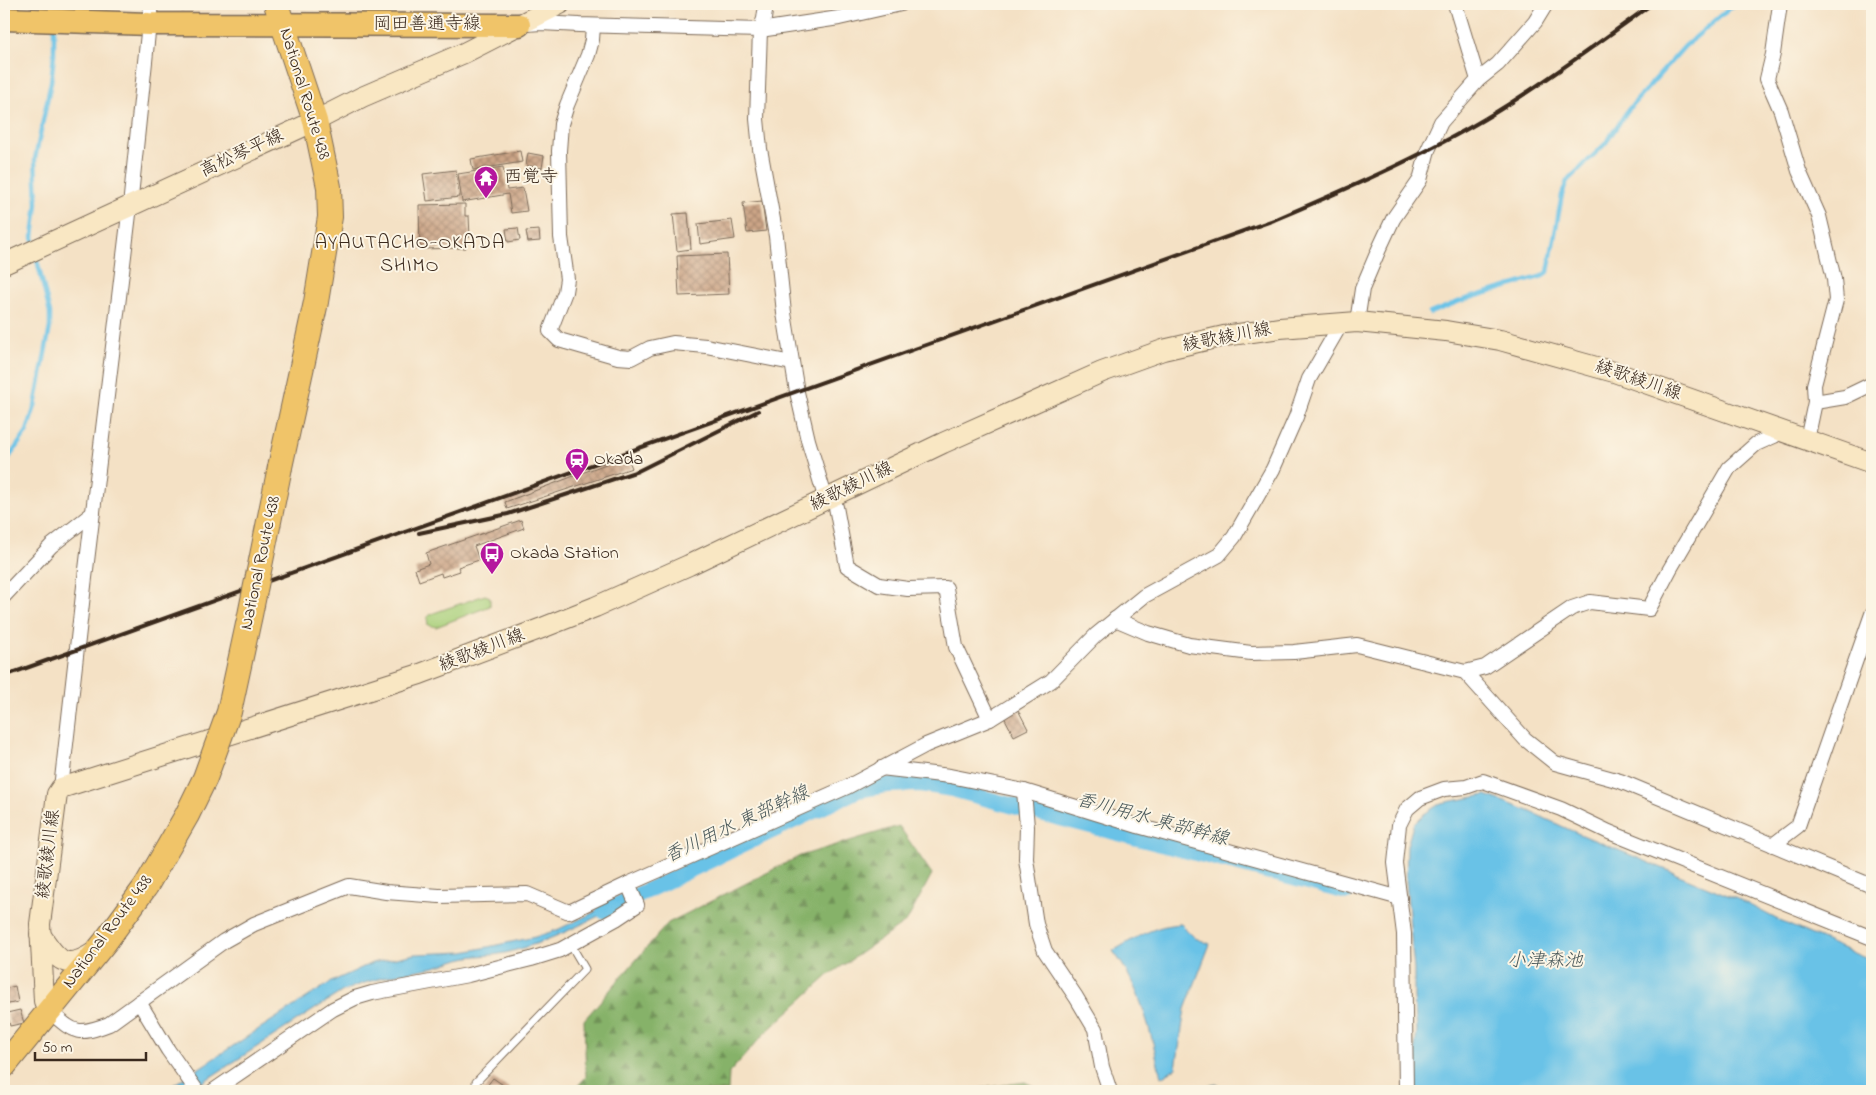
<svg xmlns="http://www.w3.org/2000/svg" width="1876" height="1095" viewBox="0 0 1876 1095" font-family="'Indie Flower','Klee One',sans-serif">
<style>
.green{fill:#a8cf79;stroke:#727c4c}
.forest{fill:url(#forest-firs);stroke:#606e44}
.water{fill:#69c2e7;stroke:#527682}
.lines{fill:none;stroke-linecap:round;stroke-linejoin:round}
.stream{stroke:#69c2e7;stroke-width:4.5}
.canal{stroke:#69c2e7;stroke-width:16}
.building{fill:url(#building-cross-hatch)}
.service-casing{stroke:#7c6a58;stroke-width:9}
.minor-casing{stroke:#7c6a58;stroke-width:16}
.secondary-casing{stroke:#7c6a58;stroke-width:22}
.primary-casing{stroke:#7c6a58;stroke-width:25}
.trunk-casing{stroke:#7c6a58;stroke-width:26}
.service{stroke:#fff;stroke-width:7}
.minor{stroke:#fff;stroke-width:14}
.secondary{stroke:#f9e7c3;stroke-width:20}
.primary{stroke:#f0c469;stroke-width:22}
.trunk{stroke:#f0c469;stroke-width:24}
.rail{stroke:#3b2a1e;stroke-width:4}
.trunk-bridge-casing{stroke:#7c6a58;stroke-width:26;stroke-linecap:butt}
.trunk-bridge{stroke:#f0c469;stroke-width:24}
.labels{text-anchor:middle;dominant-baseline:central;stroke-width:4;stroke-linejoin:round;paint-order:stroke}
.street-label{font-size:18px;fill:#3b2a1e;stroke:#fcf5e5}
.poi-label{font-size:18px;fill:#3b2a1e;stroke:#fcf5e5;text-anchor:start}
.water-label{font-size:19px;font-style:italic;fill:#49585a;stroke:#fcf5e5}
.quarter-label{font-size:20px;letter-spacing:1px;fill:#3b2a1e;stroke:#fcf5e5}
</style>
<defs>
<pattern id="forest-firs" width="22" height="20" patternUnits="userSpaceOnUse" patternTransform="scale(1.25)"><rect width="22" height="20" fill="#86b269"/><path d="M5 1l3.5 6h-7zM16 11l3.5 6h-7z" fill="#6f9156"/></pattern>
<pattern id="building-cross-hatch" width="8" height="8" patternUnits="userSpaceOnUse" patternTransform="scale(1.25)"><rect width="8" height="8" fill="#cca587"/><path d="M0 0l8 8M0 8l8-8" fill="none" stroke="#a7876e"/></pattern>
</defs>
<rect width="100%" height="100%" fill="#fcf5e5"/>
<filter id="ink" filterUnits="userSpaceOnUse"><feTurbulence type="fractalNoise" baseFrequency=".02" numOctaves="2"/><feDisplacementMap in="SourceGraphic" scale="10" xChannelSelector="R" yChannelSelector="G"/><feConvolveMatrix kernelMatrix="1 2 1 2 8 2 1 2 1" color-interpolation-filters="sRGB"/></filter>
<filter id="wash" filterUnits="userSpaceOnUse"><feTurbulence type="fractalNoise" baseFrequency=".0096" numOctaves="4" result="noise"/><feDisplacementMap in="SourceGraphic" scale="20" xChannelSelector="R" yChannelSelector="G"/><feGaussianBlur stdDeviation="1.12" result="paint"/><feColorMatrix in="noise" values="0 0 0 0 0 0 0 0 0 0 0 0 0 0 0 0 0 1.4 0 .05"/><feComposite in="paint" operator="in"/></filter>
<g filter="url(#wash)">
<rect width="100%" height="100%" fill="#f4e1c5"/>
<!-- green -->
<path class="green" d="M485,595L490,597V606L436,627L428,625L427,618L431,614Z"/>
<!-- forest -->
<g class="forest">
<path d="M899,826L932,874L907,921L829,975L765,1033L729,1073L728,1091H573L586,1077L584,1020L668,923L800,856Z"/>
<path d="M1025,1082L1044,1091H962Z"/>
</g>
<!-- water -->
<g class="water">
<path d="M1486,795L1529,811L1570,830L1742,901L1782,922L1872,961V1091H1414V1057L1417,1030L1414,998V970L1406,881L1407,846L1413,825L1424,814L1441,803Z"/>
<path d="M622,899L625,903C586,922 548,943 505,953C493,956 480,955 468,957C456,959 446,964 435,967C402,973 374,978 343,991L189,1091H164L331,982L372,963L415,954L464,952L535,937L557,930Z"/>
<path d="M1181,924L1195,938L1210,944L1185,1009L1176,1068L1161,1077C1151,1033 1141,987 1113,951C1135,938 1155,925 1181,924Z"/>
<path d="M1217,1084V1091H1176H1177Z"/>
</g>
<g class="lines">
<!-- stream -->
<g class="stream">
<path d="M53,4V13"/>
<path d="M34,243L33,237L37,204L35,159L51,82L54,55V26"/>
<path d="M1430,313L1463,300L1543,276L1548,272L1562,195L1567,181L1605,144L1628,110L1685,46L1735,4"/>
<path d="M4,465L27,431L35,406L50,327V313L36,256"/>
</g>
<!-- canal -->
<path class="canal" d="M604,911L858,790L886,785L920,784L952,789L1021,808L1347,892"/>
</g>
<g id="blocks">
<!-- building -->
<g class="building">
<path d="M520,151L522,162L473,170L471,159Z"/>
<path d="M528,153L544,156L542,168L526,165Z"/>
<path d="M503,167L507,190L523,188L527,211L511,213L508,194L462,202L458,174Z"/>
<path d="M456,170L459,197L427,201L423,174Z"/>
<path d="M762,201L766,231L747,233L743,203Z"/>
<path d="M465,204V216H469L470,237L465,238L466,248L420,249L419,205Z"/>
<path d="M688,213L691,249L677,251L673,214Z"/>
<path d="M732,220L735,239L700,244L698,224Z"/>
<path d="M518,228L520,240L508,242L506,229Z"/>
<path d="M539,230L540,241L528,242L526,231Z"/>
<path d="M727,254L729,294L679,296L677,256Z"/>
<path d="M627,456L632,468L507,509L505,502Z"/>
<path d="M521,520L524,528L474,546L479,560L458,567L460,571L442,577L441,573L419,581L415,569L429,564L426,553Z"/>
<path d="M1017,708L1028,729L1014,736L1003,715Z"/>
<path d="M15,986L18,1002L4,1005V989Z"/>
<path d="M20,1010L24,1023L10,1026L7,1013Z"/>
<path d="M493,1078L512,1091H483Z"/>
</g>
</g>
</g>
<g filter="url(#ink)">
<use href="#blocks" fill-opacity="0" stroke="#7c6a58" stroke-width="1"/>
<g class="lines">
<defs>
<path id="service" d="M476,1082L585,969L571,945"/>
<g id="minor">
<path d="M766,4L764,19L760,30L757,119L760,149L776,236L784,313L797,392L808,440L826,500"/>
<path d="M1455,4L1478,80"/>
<path d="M1780,4L1773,54L1767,79L1781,111L1799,171L1819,216L1834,279L1836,300L1814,385L1815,402L1807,440"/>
<path d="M527,24L541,23L579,25L760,30L839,18L901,4"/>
<path d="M593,26L592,40L588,55L567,105L561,124L559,151L561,237L567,279L565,292L550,331L559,340L618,357L631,358L650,348L673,343L706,346L792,363"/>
<path d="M1357,322L1362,289L1379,249L1393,219L1420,180L1428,150L1441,122L1478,80L1498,64L1535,22L1546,4"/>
<path d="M1815,402L1845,397L1872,384"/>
<path d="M832,497L836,507L847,566L879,585L908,589L946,588L956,647L990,719"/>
<path d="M4,596L51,546L93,513"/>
<path d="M1115,619L1148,633L1189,645L1251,653L1294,652L1357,645L1465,672L1525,739L1555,763L1620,781L1872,886"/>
<path d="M1465,672L1485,667L1572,608L1590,602L1649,609L1670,569L1729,468L1756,444L1774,436L1780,431"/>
<path d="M881,768L950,776L1024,791L1138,826L1400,898"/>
<path d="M61,788L84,586L130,206L151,4"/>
<path d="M1024,791L1027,827L1026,859L1036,924L1045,951L1076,997L1095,1029L1102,1067L1110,1091"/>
<path d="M1773,845L1798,826L1872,614"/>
<path d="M139,1002L168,1050L197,1091"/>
<path d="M48,1010C74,1032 75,1037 109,1024L224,941L254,924L349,886L386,892L439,896L527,894L569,912L628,884L847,787L926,745L990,719L1051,681L1096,635L1144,596L1219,555L1234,537L1273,469L1296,417L1309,379L1342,322"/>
<path d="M213,1091L333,1009L355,998L372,993L468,975L531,959L560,950L616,919L637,905L628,884"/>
<path d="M1406,1091L1404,934L1395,863L1399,825L1407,809L1420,798L1444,789L1466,787L1483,781L1561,809L1609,832L1872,938"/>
</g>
<g id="secondary">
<path d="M4,264L315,121L362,97L464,53L560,4"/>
<path d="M40,934C58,961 65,972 96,951"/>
<path d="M48,1010L44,1001L40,924L57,794L61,788L420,674L542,628L595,607L689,565L943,443L1102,372L1163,350L1224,336L1280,328L1357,322L1446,331L1500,340L1614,372L1872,463"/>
</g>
<path id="primary" d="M4,19L149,24L519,25"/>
<g id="trunk">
<path d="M276,4L315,121L329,187L330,217L316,302L280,467"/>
<path d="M4,1066L105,942L146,886"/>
</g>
</defs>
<!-- service casing -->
<use href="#service" class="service-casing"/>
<!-- minor casing -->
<use href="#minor" class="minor-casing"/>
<!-- secondary casing -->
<use href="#secondary" class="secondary-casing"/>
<!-- primary casing -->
<use href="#primary" class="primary-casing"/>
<!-- trunk casing -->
<use href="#trunk" class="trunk-casing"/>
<!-- service -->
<use href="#service" class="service"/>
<!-- minor -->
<use href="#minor" class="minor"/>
<!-- secondary -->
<use href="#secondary" class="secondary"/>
<!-- primary -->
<use href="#primary" class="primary"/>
<!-- trunk -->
<use href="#trunk" class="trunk"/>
<!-- rail -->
<g class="rail">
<path d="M419,533L508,514L638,471L758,411"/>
<path d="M4,676L1274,220C1354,186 1435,151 1509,104C1558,73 1605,38 1652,4"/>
</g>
<defs>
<path id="trunk-bridge" d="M146,886L187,815L205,778L229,712L250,615L280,467"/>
</defs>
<!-- trunk-bridge casing -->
<use href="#trunk-bridge" class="trunk-bridge-casing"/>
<!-- trunk-bridge -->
<use href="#trunk-bridge" class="trunk-bridge"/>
</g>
</g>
<!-- icons -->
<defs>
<symbol id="temple-pin" viewBox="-11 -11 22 30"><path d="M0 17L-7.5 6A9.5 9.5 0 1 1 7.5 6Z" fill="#b5179e" stroke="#fcf5e5"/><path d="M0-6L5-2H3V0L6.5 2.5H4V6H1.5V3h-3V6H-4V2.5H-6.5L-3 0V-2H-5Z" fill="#fff"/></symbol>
<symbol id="station-pin" viewBox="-11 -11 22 30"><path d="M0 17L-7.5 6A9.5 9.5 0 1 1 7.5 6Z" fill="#b5179e" stroke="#fcf5e5"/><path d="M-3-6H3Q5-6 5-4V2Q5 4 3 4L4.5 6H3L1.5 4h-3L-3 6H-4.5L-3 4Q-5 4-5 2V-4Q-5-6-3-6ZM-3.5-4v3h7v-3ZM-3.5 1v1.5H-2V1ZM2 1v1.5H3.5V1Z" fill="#fff"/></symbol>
<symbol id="bus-pin" viewBox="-11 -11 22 30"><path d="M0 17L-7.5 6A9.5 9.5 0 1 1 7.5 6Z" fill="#b5179e" stroke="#fcf5e5"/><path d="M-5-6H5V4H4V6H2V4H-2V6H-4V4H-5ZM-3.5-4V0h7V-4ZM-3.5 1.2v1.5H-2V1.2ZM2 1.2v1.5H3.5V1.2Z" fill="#fff"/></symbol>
</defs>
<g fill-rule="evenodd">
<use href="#temple-pin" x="472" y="164" width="28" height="38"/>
<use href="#station-pin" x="563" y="446" width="28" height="38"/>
<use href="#bus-pin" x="478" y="540" width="28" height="38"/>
</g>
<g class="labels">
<!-- street labels -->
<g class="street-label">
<text x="427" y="25">岡田善通寺線</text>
<text transform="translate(304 94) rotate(73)">National Route 438</text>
<text transform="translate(242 154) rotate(-25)">高松琴平線</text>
<text transform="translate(1227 338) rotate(-11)">綾歌綾川線</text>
<text transform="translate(1638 381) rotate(19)">綾歌綾川線</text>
<text transform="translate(852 487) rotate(-26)">綾歌綾川線</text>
<text transform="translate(261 563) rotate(-78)">National Route 438</text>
<text transform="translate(482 651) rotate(-21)">綾歌綾川線</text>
<text transform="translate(49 854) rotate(-83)">綾歌綾川線</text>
<text transform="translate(108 932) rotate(-53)">National Route 438</text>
</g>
<!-- poi labels -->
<g class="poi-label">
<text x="504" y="178">西覚寺</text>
<text x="594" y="460">Okada</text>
<text x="510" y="554">Okada Station</text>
</g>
<!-- water labels -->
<g class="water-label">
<text transform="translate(1152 820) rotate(15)">香川用水 東部幹線</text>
<text transform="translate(737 825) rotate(-25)">香川用水 東部幹線</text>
<text x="1545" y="961">小津森池</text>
</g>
<!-- quarter labels -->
<g class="quarter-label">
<text x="410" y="243">AYAUTACHO-OKADA<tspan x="410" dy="23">SHIMO</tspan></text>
</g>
</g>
<!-- margin -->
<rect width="1876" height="1095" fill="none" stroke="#fcf5e5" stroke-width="20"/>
<!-- scale -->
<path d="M35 1052v8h111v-8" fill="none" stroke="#3b2a1e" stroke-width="2.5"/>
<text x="42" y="1052" font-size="15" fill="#3b2a1e" stroke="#fcf5e5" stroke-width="4" paint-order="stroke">50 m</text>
</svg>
